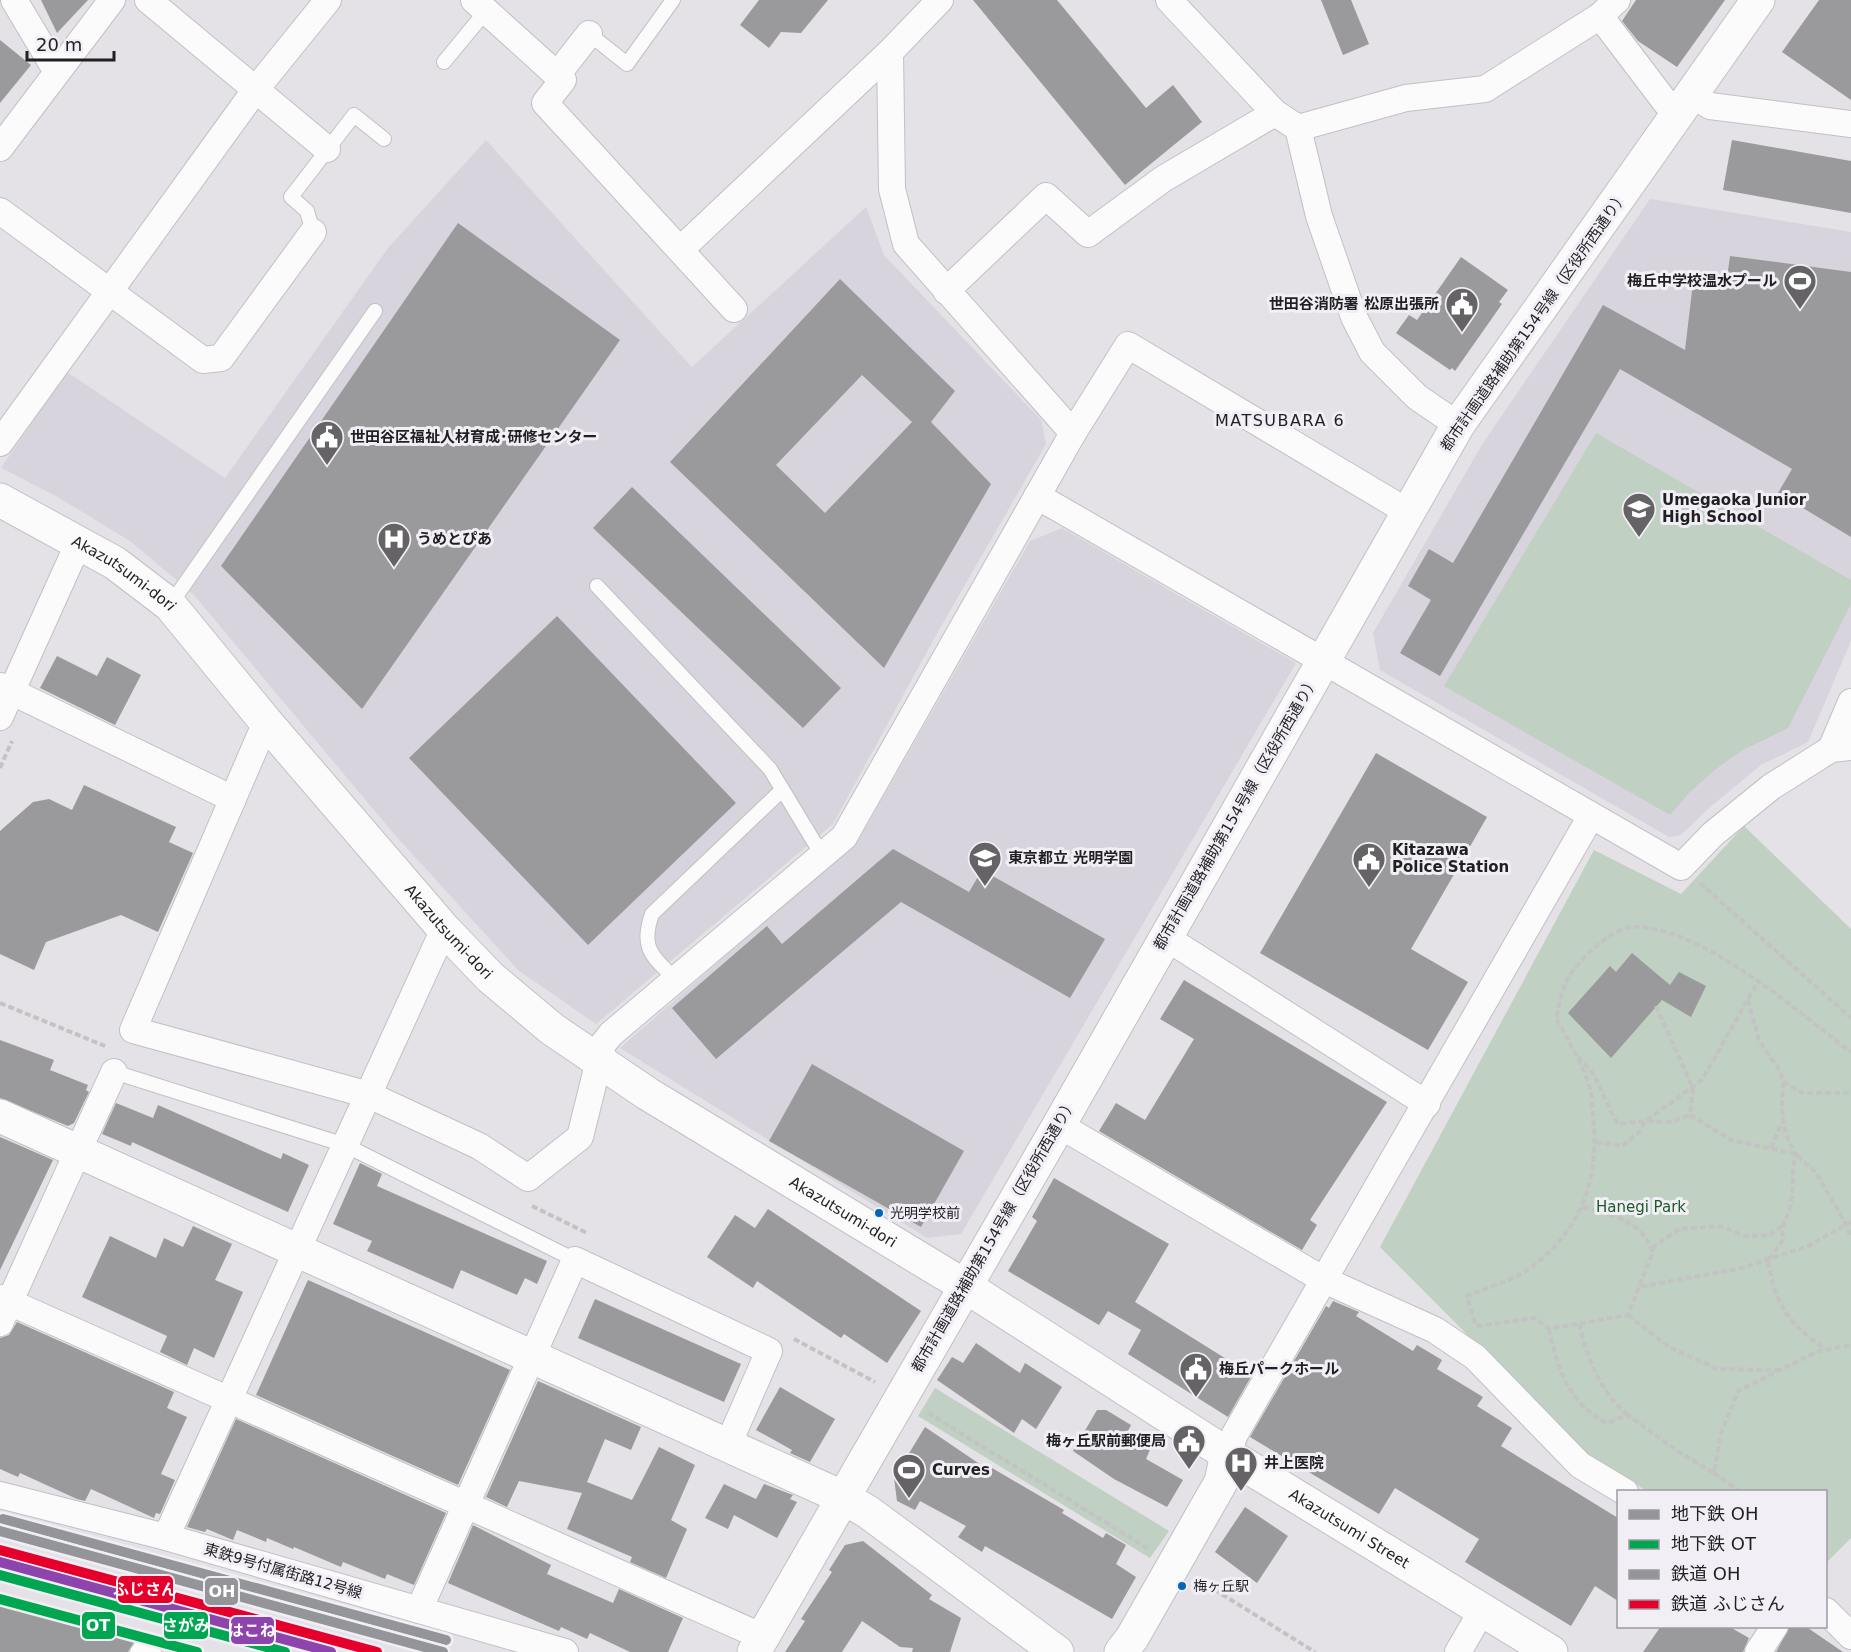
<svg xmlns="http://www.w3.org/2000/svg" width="1851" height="1652" viewBox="0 0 1851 1652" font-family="'DejaVu Sans','Noto Sans JP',sans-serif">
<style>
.built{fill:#d8d4dd}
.green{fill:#c0d0c2}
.building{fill:#9a999b;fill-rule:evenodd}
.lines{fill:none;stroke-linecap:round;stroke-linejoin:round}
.lane-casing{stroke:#c2c0c3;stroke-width:16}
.street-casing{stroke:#c2c0c3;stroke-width:28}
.secondary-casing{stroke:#c2c0c3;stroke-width:35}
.path{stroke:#c4c3c4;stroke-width:4;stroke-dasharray:6 3;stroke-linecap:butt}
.lane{stroke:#fbfbfb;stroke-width:14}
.street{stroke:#fbfbfb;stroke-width:26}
.secondary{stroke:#fbfbfb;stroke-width:33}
.rail-1-casing{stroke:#f1eef5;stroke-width:15}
.rail-2-casing{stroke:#f1eef5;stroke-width:15}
.rail-3-casing{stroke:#f1eef5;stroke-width:15}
.rail-4-casing{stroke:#f1eef5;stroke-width:15}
.rail-1{stroke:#939598;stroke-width:10}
.rail-2{stroke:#e4002b;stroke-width:10}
.rail-3{stroke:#8e44ad;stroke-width:10}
.rail-4{stroke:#00a651;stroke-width:10}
.metro-1-casing{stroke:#f1eef5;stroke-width:15}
.metro-2-casing{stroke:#f1eef5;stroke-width:15}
.metro-1{stroke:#939598;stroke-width:10}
.metro-2{stroke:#00a650;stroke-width:10}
.bus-dot{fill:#0065bd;stroke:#f1eef5;stroke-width:2}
.labels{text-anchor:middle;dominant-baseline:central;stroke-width:6;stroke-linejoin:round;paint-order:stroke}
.bus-label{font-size:14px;fill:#201f21;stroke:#f1eef5;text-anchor:start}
.poi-label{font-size:15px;font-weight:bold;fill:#201f21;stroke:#f1eef5;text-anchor:start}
.street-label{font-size:15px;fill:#201f21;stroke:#f1eef5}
.park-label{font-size:15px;fill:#1b5b28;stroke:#f1eef5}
.neighbourhood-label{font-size:16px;letter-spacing:1.5px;fill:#201f21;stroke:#f1eef5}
.line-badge{stroke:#f1eef5;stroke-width:2}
.badge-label{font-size:16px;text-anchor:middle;font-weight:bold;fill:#fff}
</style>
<rect width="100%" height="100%" fill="#e4e2e6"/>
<!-- built -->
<g class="built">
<path d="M486,140L692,367L866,207L884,255L1041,420L1046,444L935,637L833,824L596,1024L518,970L394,834L194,595L130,541L56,496L1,468L67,372L225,478L388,248Z"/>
<path d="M1650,199L1851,232V641L1808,742L1761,765L1709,808L1681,835L1669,837L1380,670L1373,633L1483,443Z"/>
<path d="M1062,528L1296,663L961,1234L927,1238L620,1048L859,839L1030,541Z"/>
</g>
<!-- green -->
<g class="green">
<path d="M1596,433L1851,580V604L1788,728L1743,750L1716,769L1690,792L1670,815L1444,686Z"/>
<path d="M1744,826L1851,929V1538L1826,1563V1492L1647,1491L1584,1452L1380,1247L1594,850L1681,894Z"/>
<path d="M935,1388L1169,1531L1150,1558L918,1416Z"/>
</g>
<!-- building -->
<g class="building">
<path d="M41,0H88L57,33Z"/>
<path d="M759,0H828L801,33L781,32L769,48L740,25Z"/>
<path d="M973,0H1057L1146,108L1173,85L1202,122L1125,185Z"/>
<path d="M1321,0H1351L1369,44L1343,55Z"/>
<path d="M1636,0H1725L1677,67L1638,41L1622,21Z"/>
<path d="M1819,0H1851V100L1782,52Z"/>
<path d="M0,40L31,65L0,103Z"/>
<path d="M1732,140L1851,161V213L1723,190Z"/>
<path d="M458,223L620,340L362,709L221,566Z"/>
<path d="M1730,256L1851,272V537L1778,493L1792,469L1620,369L1440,676L1400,653L1431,600L1408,586L1429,549L1453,563L1603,305L1685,350L1694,274L1727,278Z"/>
<path d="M1461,257L1508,290L1499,302L1502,304L1455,371L1452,368L1450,370L1396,333L1409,315L1417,320Z"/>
<path d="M840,279L955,391L931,422L991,484L884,668L670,462ZM862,375L912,422L825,513L776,465Z"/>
<path d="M632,487L841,688L803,728L593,528Z"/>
<path d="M557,616L736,803L588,945L409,758Z"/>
<path d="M57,656L97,676L107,657L141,675L115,725L40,688Z"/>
<path d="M1376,753L1487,817L1411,949L1468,982L1428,1050L1260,953Z"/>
<path d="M84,785L176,827L169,842L193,853L158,932L121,915L46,942L34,970L0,954V831L33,802L49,799L72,810Z"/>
<path d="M893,849L969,892L982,870L1105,939L1070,998L901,902L716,1059L672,1008L767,926L782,944Z"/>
<path d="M1632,953L1670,985L1679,972L1706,986L1691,1017L1662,1000L1611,1058L1568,1013L1610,966L1616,972Z"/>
<path d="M1184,980L1387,1102L1310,1220L1317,1225L1302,1250L1099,1131L1116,1103L1145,1120L1194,1039L1160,1019Z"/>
<path d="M0,1040L54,1060L50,1070L88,1085L86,1090L89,1092L74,1123L68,1126L0,1098Z"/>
<path d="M812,1064L964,1151L921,1227L769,1141Z"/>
<path d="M116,1103L153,1118L158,1105L281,1159L283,1153L309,1165L288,1212L132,1142L131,1146L102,1134Z"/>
<path d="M0,1137L53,1160L0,1270Z"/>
<path d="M360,1163L382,1174L377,1186L547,1261L537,1284L525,1278L517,1295L461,1270L453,1289L367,1251L372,1241L333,1224Z"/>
<path d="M1054,1178L1169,1244L1135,1302L1252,1375L1228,1417L1128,1354L1141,1330L1108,1311L1099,1325L1008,1271L1037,1221L1032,1217Z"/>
<path d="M768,1209L921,1311L887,1363L844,1334L841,1338L757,1281L753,1288L707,1257L735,1215L755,1228Z"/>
<path d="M193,1226L232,1244L215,1280L243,1292L214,1358L194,1348L187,1365L160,1352L167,1336L82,1297L110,1236L156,1258L164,1238L183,1247Z"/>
<path d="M308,1280L510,1370L458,1485L256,1395Z"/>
<path d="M595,1299L741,1364L724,1402L578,1338Z"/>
<path d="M1333,1301L1359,1312L1356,1316L1413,1351L1417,1345L1442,1360L1437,1369L1483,1397L1477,1406L1512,1428L1501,1446L1618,1518V1601L1595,1586L1571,1626L1465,1562L1479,1539L1395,1488L1379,1514L1250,1437L1326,1306L1329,1308Z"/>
<path d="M17,1322L174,1392L167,1408L187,1417L161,1474L175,1480L160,1514L156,1513L154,1518L91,1489L85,1501L77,1499L20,1473L18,1477L0,1469V1338L9,1335Z"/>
<path d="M976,1343L1020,1373L1025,1363L1062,1387L1036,1429L1022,1419L1014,1433L937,1380L952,1357L963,1363Z"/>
<path d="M538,1381L641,1427L631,1450L605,1439L587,1482L632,1500L659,1447L695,1465L671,1520L687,1529L666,1578L630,1562L632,1557L567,1529L582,1493L519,1481L507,1507L486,1497Z"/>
<path d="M780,1387L835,1419L810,1462L790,1453L792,1450L756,1430Z"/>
<path d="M1097,1410H1106L1131,1425L1128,1431L1152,1445L1146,1459L1183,1480L1167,1507L1114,1479L1073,1451Z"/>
<path d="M236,1419L446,1513L414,1585L387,1574L385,1579L343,1562L341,1567L294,1547L293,1549L267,1538L266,1542L237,1530L233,1540L207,1529L205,1532L187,1527Z"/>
<path d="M925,1427L990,1471L992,1468L1064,1510L1062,1513L1103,1538L1106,1533L1126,1545L1116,1564L1136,1577L1112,1619L985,1546L982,1552L958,1537L966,1526L920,1501L915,1510L897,1501L894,1478Z"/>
<path d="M724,1484L756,1499L764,1484L793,1495L790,1499L797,1502L777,1538L734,1515L728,1529L705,1518Z"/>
<path d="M1245,1507L1288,1536L1257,1583L1215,1552Z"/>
<path d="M473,1525L551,1565L547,1574L613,1603L619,1589L683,1618L668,1652H630L590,1633L587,1639L561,1627L559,1631L448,1583Z"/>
<path d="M863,1541L932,1595L929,1599L961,1618L950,1652H912L913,1648L900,1647L862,1621L842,1652H785L805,1621L801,1619L832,1572L829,1570L845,1545Z"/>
<path d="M0,1603L26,1609L25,1612L136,1639L128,1652H0Z"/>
<path d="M1661,1626H1728L1749,1638L1743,1652H1643Z"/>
<path d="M1790,1626H1805L1843,1652H1776Z"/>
</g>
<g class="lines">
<defs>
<g id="lane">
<path d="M589,34L627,64L673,0"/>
<path d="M444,62L486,11"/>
<path d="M313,232L307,211L291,197L354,115L384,139"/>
<path d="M597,586L770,769L822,855"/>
<path d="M170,605L375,311"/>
<path d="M675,979C652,956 640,948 652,914L782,790"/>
<path d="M114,1072L345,1145L575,1260"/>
<path d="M137,1652L145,1641L154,1652"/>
</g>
<g id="street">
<path d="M14,0L57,72"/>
<path d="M148,0L327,149"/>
<path d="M474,0L557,75"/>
<path d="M1169,0L1275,113L1298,128L1319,216L1354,317L1372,352L1417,397L1458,425"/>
<path d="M1600,16L1666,103L1679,112"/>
<path d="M589,34L557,75L563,80L545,103L734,309"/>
<path d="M890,52L892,189L906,244L1073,433"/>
<path d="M1691,94L1710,106L1851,124"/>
<path d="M1298,128L1406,98L1485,89L1600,16L1617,0"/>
<path d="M0,148L112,0"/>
<path d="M0,211L203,360L221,358L313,232"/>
<path d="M680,250L890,52L940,0"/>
<path d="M946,291L1046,196L1088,234L1163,179L1275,113"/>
<path d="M0,443L256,89L328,0"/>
<path d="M1037,496L1681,867L1713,834L1771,787L1831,749L1851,747"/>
<path d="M0,686L233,799"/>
<path d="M0,717L79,542"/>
<path d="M266,722L133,1030L369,1095L479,1146L528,1178L580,1137L603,1044L611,1034L844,837L1073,433L1128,345L1408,512"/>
<path d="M1831,749L1851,702"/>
<path d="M1165,937L1427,1104"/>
<path d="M1059,1125L1324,1280L1435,1330L1475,1357L1580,1465L1625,1492"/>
<path d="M0,1298L763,1637"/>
<path d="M0,1323L114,1072"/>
<path d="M1227,1454L1235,1434L1591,816"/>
<path d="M0,1495L166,1537L565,1652"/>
<path d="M166,1537L444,929"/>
<path d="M419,1610L575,1260L769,1351L728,1445"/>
<path d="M1826,1611L1851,1636"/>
<path d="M1458,1652L1483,1609"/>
<path d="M1758,1652L1775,1626"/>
</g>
<g id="secondary">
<path id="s1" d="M0,500L115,563L170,605L266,722L444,929L490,977L552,1029L648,1094L965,1286L1227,1454L1551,1652"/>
<path d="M0,1116L844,1498L868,1512L1057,1652"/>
<path d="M754,1652L1059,1125L1458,425L1758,0"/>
<path d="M1121,1652L1132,1638L1221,1482L1227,1454"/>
</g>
</defs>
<!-- lane casing -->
<use href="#lane" class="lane-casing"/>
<!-- street casing -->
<use href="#street" class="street-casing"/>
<!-- secondary casing -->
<use href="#secondary" class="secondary-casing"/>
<!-- path -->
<g class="path">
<path d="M0,768L12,741"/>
<path d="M1700,883L1851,1018"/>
<path d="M1748,1000L1759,1041L1777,1066L1784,1082L1802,1093H1851"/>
<path d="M0,1003L105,1046"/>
<path d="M1656,1006L1693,1088L1690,1115L1731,1140L1796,1154L1816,1173L1846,1224L1851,1238"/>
<path d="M1578,1057C1601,1077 1602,1099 1618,1124L1646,1121L1702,1080L1757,983"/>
<path d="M1784,1082C1780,1110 1781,1130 1796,1154C1790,1171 1795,1190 1790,1207C1786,1222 1781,1223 1783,1240L1768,1260C1776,1306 1787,1322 1825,1349"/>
<path d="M1596,1142L1622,1146L1639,1132L1646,1121L1671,1122L1690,1115"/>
<path d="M1771,1148L1781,1124"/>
<path d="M532,1206L587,1233"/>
<path d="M1583,1207C1614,1216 1641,1220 1653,1252L1639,1286"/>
<path d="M1652,1248L1679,1229L1720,1226L1744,1236L1770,1235L1781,1226"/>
<path d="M1628,1315L1669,1347L1717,1369L1779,1370"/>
<path d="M1475,1323L1467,1296C1490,1287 1517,1279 1537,1263C1585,1223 1599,1175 1593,1116C1592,1107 1592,1096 1590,1088C1583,1064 1567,1040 1556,1018C1559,1006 1561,993 1566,982C1577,961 1610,927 1635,927C1702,927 1798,1012 1851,1052"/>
<path d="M1579,1324C1588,1359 1599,1391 1628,1415"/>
<path d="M1477,1326L1535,1318L1549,1329L1628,1315L1639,1287L1742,1268L1808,1246L1851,1222"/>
<path d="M1549,1329C1558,1370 1569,1404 1607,1423L1628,1415L1679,1452L1714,1473"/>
<path d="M794,1339L875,1382"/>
<path d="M928,1413L1149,1549"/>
<path d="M1741,1492L1714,1473L1721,1433L1738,1391L1816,1352L1851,1345"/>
<path d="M1199,1580L1315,1652"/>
</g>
<!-- lane -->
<use href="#lane" class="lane"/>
<!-- street -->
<use href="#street" class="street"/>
<!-- secondary -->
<use href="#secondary" class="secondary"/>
<defs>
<path id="rail-1" d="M3,1519L446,1640"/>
<path id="rail-2" d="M0,1550L377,1652"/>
<path id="rail-3" d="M0,1562L331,1652"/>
<path id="rail-4" d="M0,1575L285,1652"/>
</defs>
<!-- rail-1 casing -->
<use href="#rail-1" class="rail-1-casing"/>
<!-- rail-2 casing -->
<use href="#rail-2" class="rail-2-casing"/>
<!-- rail-3 casing -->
<use href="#rail-3" class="rail-3-casing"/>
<!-- rail-4 casing -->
<use href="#rail-4" class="rail-4-casing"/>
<!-- rail-1 -->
<use href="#rail-1" class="rail-1"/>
<!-- rail-2 -->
<use href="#rail-2" class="rail-2"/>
<!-- rail-3 -->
<use href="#rail-3" class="rail-3"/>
<!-- rail-4 -->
<use href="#rail-4" class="rail-4"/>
<defs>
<path id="metro-1" d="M0,1531L443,1652"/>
<path id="metro-2" d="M0,1599L197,1652"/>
</defs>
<!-- metro-1 casing -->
<use href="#metro-1" class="metro-1-casing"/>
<!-- metro-2 casing -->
<use href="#metro-2" class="metro-2-casing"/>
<!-- metro-1 -->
<use href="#metro-1" class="metro-1"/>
<!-- metro-2 -->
<use href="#metro-2" class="metro-2"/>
</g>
<!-- icons -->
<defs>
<symbol id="stadium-pin" viewBox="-11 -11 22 30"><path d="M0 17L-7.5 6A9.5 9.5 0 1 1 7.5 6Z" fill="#656366" stroke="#f1eef5"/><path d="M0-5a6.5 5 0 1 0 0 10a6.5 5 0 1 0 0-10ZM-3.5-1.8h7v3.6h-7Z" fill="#fff"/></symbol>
<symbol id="civic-pin" viewBox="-11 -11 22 30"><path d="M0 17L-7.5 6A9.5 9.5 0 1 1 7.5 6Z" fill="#656366" stroke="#f1eef5"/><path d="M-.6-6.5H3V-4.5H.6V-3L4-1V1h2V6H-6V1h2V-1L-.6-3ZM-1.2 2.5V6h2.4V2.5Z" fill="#fff"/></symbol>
<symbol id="school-pin" viewBox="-11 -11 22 30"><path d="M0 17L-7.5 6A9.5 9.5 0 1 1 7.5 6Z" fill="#656366" stroke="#f1eef5"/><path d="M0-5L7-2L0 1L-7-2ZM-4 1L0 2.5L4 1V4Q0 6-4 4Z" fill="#fff"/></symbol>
<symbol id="hospital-pin" viewBox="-11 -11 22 30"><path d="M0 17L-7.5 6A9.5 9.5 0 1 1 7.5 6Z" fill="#656366" stroke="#f1eef5"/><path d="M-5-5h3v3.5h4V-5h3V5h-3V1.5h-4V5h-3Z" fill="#fff"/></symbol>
</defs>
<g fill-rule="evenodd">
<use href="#stadium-pin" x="1781" y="262" width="38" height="52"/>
<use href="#civic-pin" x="1443" y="285" width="38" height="52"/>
<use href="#civic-pin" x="308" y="418" width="38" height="52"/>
<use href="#school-pin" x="1620" y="490" width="38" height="52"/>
<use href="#hospital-pin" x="375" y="520" width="38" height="52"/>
<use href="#school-pin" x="966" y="839" width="38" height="52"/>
<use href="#civic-pin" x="1350" y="840" width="38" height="52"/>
<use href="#civic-pin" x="1177" y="1350" width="38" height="52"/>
<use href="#civic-pin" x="1170" y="1422" width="38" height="52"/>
<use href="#hospital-pin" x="1222" y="1444" width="38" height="52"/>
<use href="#stadium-pin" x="890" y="1451" width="38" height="52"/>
</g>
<!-- markers -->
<g class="bus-dot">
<circle cx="879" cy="1213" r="5"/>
<circle cx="1182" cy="1586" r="5"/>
</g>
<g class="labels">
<!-- bus labels -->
<g class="bus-label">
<text x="890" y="1213">光明学校前</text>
<text x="1193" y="1586">梅ヶ丘駅</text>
</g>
<!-- poi labels -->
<g class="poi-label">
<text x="1777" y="281" text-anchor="end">梅丘中学校温水プール</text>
<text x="1439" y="304" text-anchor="end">世田谷消防署 松原出張所</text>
<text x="350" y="437">世田谷区福祉人材育成･研修センター</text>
<text x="1662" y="500">Umegaoka Junior<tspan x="1662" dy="17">High School</tspan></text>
<text x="417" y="539">うめとぴあ</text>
<text x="1392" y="850">Kitazawa<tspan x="1392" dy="17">Police Station</tspan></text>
<text x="1008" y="858">東京都立 光明学園</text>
<text x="1219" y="1369">梅丘パークホール</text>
<text x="1166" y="1441" text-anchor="end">梅ヶ丘駅前郵便局</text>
<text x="1264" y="1463">井上医院</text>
<text x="932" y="1470">Curves</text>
</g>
<!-- street labels -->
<g class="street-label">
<text transform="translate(1534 321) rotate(-55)">都市計画道路補助第154号線（区役所西通り）</text>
<text stroke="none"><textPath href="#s1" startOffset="144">Akazutsumi-dori</textPath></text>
<text transform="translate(1236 813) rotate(-60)">都市計画道路補助第154号線（区役所西通り）</text>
<text stroke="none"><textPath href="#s1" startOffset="630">Akazutsumi-dori</textPath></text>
<text stroke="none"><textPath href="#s1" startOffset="1116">Akazutsumi-dori</textPath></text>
<text transform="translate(994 1235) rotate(-60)">都市計画道路補助第154号線（区役所西通り）</text>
<text stroke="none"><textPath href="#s1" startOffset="1713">Akazutsumi Street</textPath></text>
<text transform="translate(283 1571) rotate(16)">東鉄9号付属街路12号線</text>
</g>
<!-- park labels -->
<g class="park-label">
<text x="1641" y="1207">Hanegi Park</text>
</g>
<!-- neighbourhood labels -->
<g class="neighbourhood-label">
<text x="1280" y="420">MATSUBARA 6</text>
</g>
</g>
<g class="line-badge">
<rect x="117" y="1575" width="57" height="29" rx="6" fill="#e4002b"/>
<rect x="204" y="1577" width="35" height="29" rx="6" fill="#939598"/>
<rect x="163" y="1611" width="46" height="29" rx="6" fill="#00a651"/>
<rect x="81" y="1611" width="35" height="29" rx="6" fill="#00a650"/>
<rect x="230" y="1616" width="45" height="29" rx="6" fill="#8e44ad"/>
</g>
<g class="badge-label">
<text x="145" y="1595">ふじさん</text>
<text x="222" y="1597">OH</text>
<text x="186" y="1631">さがみ</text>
<text x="98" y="1631">OT</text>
<text x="252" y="1636">はこね</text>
</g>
<!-- legend -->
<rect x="1617" y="1490" width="210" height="138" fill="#f1eef5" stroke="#9d9ba0" stroke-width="1.5"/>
<rect x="1629" y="1510" width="30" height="9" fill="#939598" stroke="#9d9ba0" stroke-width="1.5"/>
<text x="1671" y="1520" font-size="18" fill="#201f21">地下鉄 OH</text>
<rect x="1629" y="1540" width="30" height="9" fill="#00a650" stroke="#9d9ba0" stroke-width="1.5"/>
<text x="1671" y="1550" font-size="18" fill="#201f21">地下鉄 OT</text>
<rect x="1629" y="1570" width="30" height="9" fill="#939598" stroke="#9d9ba0" stroke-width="1.5"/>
<text x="1671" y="1580" font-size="18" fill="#201f21">鉄道 OH</text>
<rect x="1629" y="1600" width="30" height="9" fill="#e4002b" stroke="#9d9ba0" stroke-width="1.5"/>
<text x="1671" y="1610" font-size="18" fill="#201f21">鉄道 ふじさん</text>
<!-- scale -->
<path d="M27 51v9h87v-9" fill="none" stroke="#201f21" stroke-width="3"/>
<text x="36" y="51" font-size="18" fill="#201f21" stroke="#f1eef5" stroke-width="4.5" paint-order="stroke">20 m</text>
</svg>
